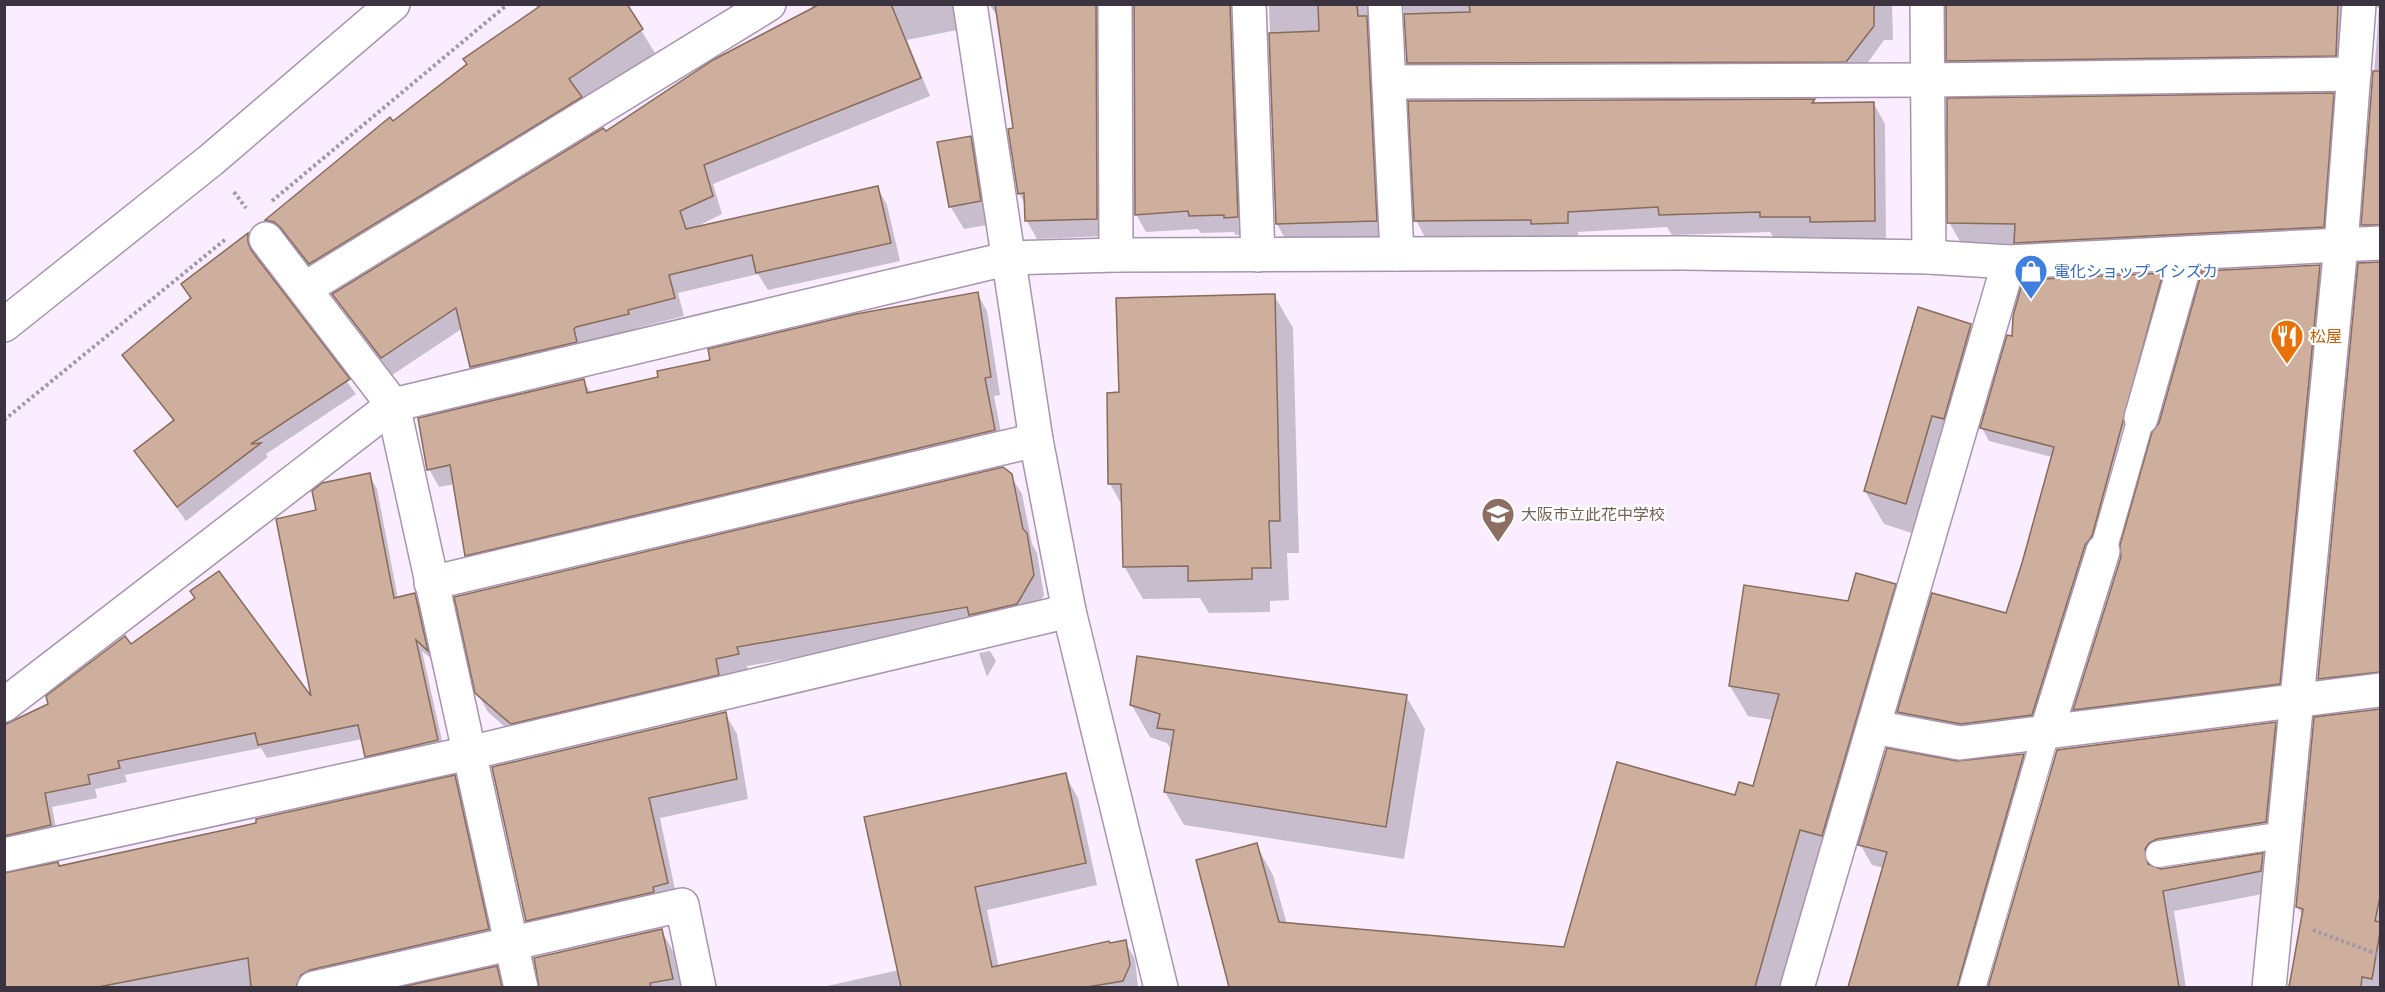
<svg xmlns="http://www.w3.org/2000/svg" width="2385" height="992" viewBox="0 0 2385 992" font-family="'Space Grotesk','Noto Sans JP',sans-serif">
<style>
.shadow{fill:#0003}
.building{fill:#ceae9c;stroke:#886b5b;stroke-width:1.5}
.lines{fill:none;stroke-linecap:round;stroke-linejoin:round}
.service-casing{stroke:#a794af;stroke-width:28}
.minor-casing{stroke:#a794af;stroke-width:36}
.tertiary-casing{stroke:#a794af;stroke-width:36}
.path{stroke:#a298a7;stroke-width:4;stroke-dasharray:3 3;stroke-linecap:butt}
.service{stroke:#fff;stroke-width:26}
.minor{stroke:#fff;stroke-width:33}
.tertiary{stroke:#fff;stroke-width:33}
.labels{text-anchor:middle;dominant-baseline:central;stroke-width:4.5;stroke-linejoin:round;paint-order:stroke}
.shop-label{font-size:16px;fill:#366cbe;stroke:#fff;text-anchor:start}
.food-label{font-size:16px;fill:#c56008;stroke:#fff;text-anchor:start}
.education-label{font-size:16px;fill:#785e54;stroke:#fff;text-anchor:start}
</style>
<rect width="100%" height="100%" fill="#f9edff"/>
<!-- shadow -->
<g class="shadow">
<path d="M535,4H625L655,53L323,286L296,250L288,245L279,243L267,221L390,120L393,123L538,10Z"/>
<path d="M811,4H974L962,29L907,40L930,96L713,184L722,214L692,229L877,187L887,205L900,261L768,290L758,274L678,293L684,316L637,328L638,332L482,385L471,367L463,328L392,375L334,295L813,10Z"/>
<path d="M989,4H1119L1106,236L1037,239L1027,221L1026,206L1019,193L1015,129L998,17Z"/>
<path d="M1132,4H1254L1247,235H1236L1234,232L1201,233L1198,229L1146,232L1136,214L1135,5Z"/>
<path d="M1267,4H1389L1386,239L1287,242L1277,224L1269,5Z"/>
<path d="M1403,4H1892L1893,40H1884L1856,79L1418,81L1408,63Z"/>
<path d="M1947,4H2380V246H2375L2363,225L2379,8L2372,6L2348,76L1960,81L1948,61Z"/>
<path d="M2333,95L2346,117L2336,249L1998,248L1996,244L1962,245L1949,222Z"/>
<path d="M1814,101L1817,105L1874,104L1885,124L1886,241L1823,242L1820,237H1773L1770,232L1672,235L1667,227L1578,232L1579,243L1427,241L1416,220L1410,102Z"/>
<path d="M970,137L983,160L993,224L964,229L950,206Z"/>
<path d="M248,235L256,248L255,258L356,394L266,454L268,457L186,521L136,452L174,422L124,355L192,300L183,285Z"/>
<path d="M2380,262V693L2331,699L2319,679L2359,264Z"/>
<path d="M2319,266L2328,281L2288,699L2083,724L2075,710L2160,424Z"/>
<path d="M2162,274L2169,287L2039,728L1969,737L1906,725L1899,712L2007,615L2024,563L2052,457L1989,441L1982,428L2014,338Z"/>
<path d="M977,293L987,311L1000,395L994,396L1004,448L477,573L466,555L455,484L439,487L429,469L583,380L591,393L660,378Z"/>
<path d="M1274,295L1293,328L1299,553H1287L1289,600L1270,601V612L1209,613L1200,598L1143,599L1124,566L1123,507L1110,484L1120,394Z"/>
<path d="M1970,325L1989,358L1924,537L1884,524L1865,491Z"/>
<path d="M369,475L377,489L398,599L414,595L422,609L434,661L422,651L445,754L375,770L367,756L363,739L267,758L261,748L125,775L127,782L95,789L97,798L52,807L58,839L4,853V726L50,705L131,646L314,702L317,511Z"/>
<path d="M1010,475L1022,494L1032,544L1037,553L1044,595L1028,623L977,626L747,666L749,673L522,742L488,712L477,692Z"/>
<path d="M1895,585L1912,615L1839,865L1817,859L1780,988H1231L1256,845L1273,875L1287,924L1565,949L1736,797L1754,788L1773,720L1748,716L1730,686L1849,603Z"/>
<path d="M990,651L996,661L987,677L979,653Z"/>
<path d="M1406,696L1425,729L1404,859L1184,825L1165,792L1172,751L1167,743L1150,737L1131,704Z"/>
<path d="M2380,710V988H2288L2303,916L2297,906L2315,719Z"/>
<path d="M725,713L737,734L748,799L660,818L678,904L539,941L527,921Z"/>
<path d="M2275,724L2287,744L2277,843L2161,863L2158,870L2262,855L2274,875L2273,892L2174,911L2186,988H2131L2128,958L2121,988H1989L2058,751Z"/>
<path d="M2024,755L2035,776L1974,988H1850L1884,868L1872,865L1860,844L1957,763Z"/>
<path d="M1065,775L1078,798L1097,885L987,910L1003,988H818L899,970Z"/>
<path d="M454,777L462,791L496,943L337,979L328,958L249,974L252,988H4V873L59,867L229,831Z"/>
<path d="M661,930L674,953L682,988H540L541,984Z"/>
<path d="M1125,942L1135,959L1138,988H1020L1015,963Z"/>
<path d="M496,968L506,988H408Z"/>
</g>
<!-- building -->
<g class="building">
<path d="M543,4H627L643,29L569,79L582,97L309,264L280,227L274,222L265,220L390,117L393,121L467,64L463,59Z"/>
<path d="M820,4H891L921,78L704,165L713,196L680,211L686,229L878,186L891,243L756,273L752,255L669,275L675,298L628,310L629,314L576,327L574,329L577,342L470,367L456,308L381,358L332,294L603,128L606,131L713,60Z"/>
<path d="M995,4H1096L1097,219L1025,221L1024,193L1018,194L1008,129L1013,128Z"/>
<path d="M1134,4H1230L1238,217L1224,218V215L1189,216L1188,211L1135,215Z"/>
<path d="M1318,4H1357L1358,16H1367L1377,221L1276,224L1269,33L1319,31Z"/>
<path d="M1469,4H1874V26L1846,62L1407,63L1404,14L1470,12Z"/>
<path d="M1946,4H2338L2336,56L1946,61Z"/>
<path d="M2373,71H2380V225H2361Z"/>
<path d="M2334,93L2324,227L2014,243L2015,224L1947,223V98Z"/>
<path d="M1815,99L1812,103L1874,102L1875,221L1810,222V217H1760V212L1659,215L1658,207L1568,212V223L1531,224V220L1414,221L1408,101Z"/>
<path d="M971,136L981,201L949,207L937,142Z"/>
<path d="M248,233V242L251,250L350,379L251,444L261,443L177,507L134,451L174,420L122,355L191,298L181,284Z"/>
<path d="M2380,262V672L2318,679L2358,263Z"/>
<path d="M2320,265L2280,684L2073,710L2121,557L2120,545L2152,432L2159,423L2202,271Z"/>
<path d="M2163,273L2092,536L2085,545L2032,715L1961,724L1897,712L1932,593L2006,613L2022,563L2054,447L1980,428L2007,335L2012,336L2013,316L2023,280Z"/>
<path d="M978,292L991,377L985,378L995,430L465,556L450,465L427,470L418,418L584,379L587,393L658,377L657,371L710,360L708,349L856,314Z"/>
<path d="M1275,294L1280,521H1269L1271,568H1252V579L1188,581V566L1123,567L1121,484H1108L1107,393L1119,392L1116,298Z"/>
<path d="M1918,307L1971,324L1944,419L1932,416L1906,504L1864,491Z"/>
<path d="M1003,467L1012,474L1023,529L1027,533L1034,575L1017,604L969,615L967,607L737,647L739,654L716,659L719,675L511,724L475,693L454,597Z"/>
<path d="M370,473L394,598L415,593L428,651L416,640L438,740L365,757L358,725L258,745L255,733L118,761L120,768L88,775L90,784L45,793L51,825L4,836V725L48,704L46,696L125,636L131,644L195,598L190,591L219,571L311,696L276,519L316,510L312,491L322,483Z"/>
<path d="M1856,573L1896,584L1822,836L1800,830L1755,987H1229L1196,860L1257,843L1279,922L1564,947L1617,762L1735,795L1739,782L1753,786L1779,694L1729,686L1744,585L1848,601Z"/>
<path d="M1137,656L1407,695L1386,827L1164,792L1174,730L1157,728L1160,714L1130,705Z"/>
<path d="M2380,709V897L2375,921L2380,922V932L2372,979L2362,977L2361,987H2289L2303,909L2296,907L2314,717Z"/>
<path d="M726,712L737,779L649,798L668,883L653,887L654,892L526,921L492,767Z"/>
<path d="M2276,722L2266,822L2157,839L2149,843L2145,849L2148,864L2161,869L2263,853L2261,871L2163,891L2179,987H1988L2057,750Z"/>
<path d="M1887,748L1957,761L2024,754L1957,987H1848L1887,852L1858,845Z"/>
<path d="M1066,773L1086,863L975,887L992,967L1109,941L1110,943L1126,940L1130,965L1123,981L1087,987H901L864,817Z"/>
<path d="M455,775L489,929L310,970L301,975L296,987H251L248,958L98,987H4V873L58,862L59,866L229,829L256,823V819Z"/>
<path d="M662,929L673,979L650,983L651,987H539L534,958Z"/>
<path d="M497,966L502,987H401Z"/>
</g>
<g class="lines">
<defs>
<g id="service">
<path d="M2103,551L2141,418"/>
<path d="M2159,854L2283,835"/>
<path d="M1972,988L2046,733"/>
</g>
<g id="minor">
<path d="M1115,4L1116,255"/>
<path d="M1249,4L1258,255"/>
<path d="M1385,4L1397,254"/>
<path d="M1927,4L1929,257"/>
<path d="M1389,82L1928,80L2354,74"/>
<path d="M266,239L393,405L521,988"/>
<path d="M306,288L769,4"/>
<path d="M4,325L211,160L393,4"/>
<path d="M2141,418L2188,253"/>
<path d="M431,583L1036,440"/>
<path d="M4,705L393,405L1010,258L1116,255L1683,253L1929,257L2009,262L2380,243"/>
<path d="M1874,727L1960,743L2380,690"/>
<path d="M2046,733L2103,551"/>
<path d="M4,855L469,753L1069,611"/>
<path d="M314,988L682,905L699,988"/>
<path d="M1797,988L2009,262"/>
<path d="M2269,988L2341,245L2359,4"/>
</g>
<path id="tertiary" d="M970,4L1036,440L1069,611L1161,988"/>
</defs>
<!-- service casing -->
<use href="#service" class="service-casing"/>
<!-- minor casing -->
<use href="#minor" class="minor-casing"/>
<!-- tertiary casing -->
<use href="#tertiary" class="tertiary-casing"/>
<!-- path -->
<g class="path">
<path d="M234,192L246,208"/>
<path d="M272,201L508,4"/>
<path d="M4,420L227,238"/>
<path d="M2313,930L2380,955"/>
</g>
<!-- service -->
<use href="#service" class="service"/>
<!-- minor -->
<use href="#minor" class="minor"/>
<!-- tertiary -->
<use href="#tertiary" class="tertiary"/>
</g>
<!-- icons -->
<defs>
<symbol id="shop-pin" viewBox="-11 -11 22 30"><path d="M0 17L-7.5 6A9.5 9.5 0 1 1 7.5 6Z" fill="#3f7fe0" stroke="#fff"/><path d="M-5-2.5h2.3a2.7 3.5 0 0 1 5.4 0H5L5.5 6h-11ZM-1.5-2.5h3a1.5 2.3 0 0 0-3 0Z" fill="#fff"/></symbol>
<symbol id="restaurant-pin" viewBox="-11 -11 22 30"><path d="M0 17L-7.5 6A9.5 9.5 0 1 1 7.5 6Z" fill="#e8710a" stroke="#fff"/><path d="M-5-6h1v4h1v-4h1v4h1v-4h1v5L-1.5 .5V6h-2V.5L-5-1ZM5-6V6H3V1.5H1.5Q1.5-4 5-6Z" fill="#fff"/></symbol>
<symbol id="school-pin" viewBox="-11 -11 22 30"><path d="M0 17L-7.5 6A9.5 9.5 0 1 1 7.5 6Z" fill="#8d6e63" stroke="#fff"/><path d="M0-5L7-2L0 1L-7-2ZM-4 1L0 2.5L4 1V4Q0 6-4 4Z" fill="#fff"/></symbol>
</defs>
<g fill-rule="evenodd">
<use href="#shop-pin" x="2012" y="252" width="38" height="52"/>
<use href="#restaurant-pin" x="2268" y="317" width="38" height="52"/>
<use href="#school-pin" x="1479" y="495" width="38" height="52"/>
</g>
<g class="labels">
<!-- shop labels -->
<g class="shop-label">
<text x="2054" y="271">電化ショップ イシズカ</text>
</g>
<!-- food labels -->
<g class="food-label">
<text x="2310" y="336">松屋</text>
</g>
<!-- education labels -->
<g class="education-label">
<text x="1521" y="514">大阪市立此花中学校</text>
</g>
</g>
<!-- border -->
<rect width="2385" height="992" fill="none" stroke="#3b333f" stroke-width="12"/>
</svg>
